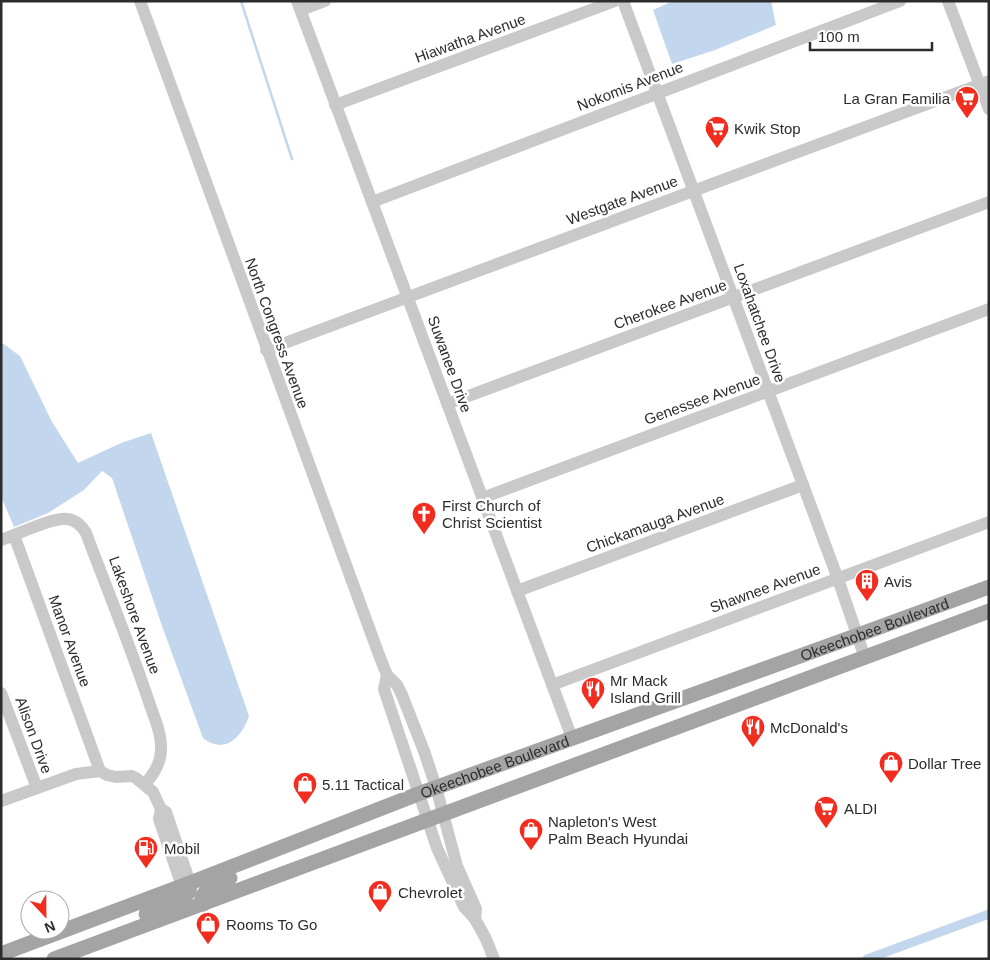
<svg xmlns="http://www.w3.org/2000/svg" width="990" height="960" viewBox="0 0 990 960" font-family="Helvetica,sans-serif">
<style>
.water{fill:#c2d6ed}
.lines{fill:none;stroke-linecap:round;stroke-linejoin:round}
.stream{stroke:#c2d6ed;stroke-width:2.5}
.canal{stroke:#c2d6ed;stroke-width:9}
.minor{stroke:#c9c9c9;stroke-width:12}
.major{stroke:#a4a4a4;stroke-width:15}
.labels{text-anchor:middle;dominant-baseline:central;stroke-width:5;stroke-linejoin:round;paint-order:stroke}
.street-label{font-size:15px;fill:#2c2c2c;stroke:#fff}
.poi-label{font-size:15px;fill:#2c2c2c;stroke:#fff;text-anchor:start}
</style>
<rect width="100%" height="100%" fill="#fff"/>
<!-- water -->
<g class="water">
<path d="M673,1H771L776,25L715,50L672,64L653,10Z"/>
<path d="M1,342L20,356L52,422L78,463L121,443L151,433L249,716C242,737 225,755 203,738L162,626L112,478L102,471L84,490L48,513L14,527L1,496Z"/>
</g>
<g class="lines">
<!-- stream -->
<path class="stream" d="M241,1L292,159"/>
<!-- canal -->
<path class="canal" d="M867,959L989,914"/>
<!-- minor -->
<g class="minor">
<path d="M140,1L379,655L387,675L397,685L402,695L424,751L436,787L457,866L476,909L475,919"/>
<path d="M297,1L572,738"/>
<path d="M623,1L838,579L865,658"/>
<path d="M948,1L989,109"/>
<path d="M301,10L325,1"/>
<path d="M335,105L615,1"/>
<path d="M372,202L900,1"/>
<path d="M266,350L989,81"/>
<path d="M447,404L989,202"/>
<path d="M482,498L989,309"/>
<path d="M14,535L100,771"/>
<path d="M1,540C16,535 53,517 67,519C76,520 82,526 86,533C107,589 130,645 149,702C154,717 162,734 161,750C161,763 154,774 145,784"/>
<path d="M517,591L803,485"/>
<path d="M387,675L384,689L437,848L464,907L475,919L486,939L494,959"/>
<path d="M552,685L989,522"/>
<path d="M1,693L37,788"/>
<path d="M1,801L76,774L100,771L107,775L116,777L132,776L136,778L153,792L161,809L166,812L190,883"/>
<path d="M161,809L159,819L182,886"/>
</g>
<!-- major -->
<g class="major">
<path d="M203,904L202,897C208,886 218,882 230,878"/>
<path d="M146,914L185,896L189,892L190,883"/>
<path id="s1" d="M1,954L190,883L418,794L858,635L989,587"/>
<path d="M54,959L989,611"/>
</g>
</g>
<!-- icons -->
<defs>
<symbol id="supermarket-pin" viewBox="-11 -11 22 30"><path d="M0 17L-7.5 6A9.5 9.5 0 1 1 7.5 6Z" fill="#f12d20" stroke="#fff"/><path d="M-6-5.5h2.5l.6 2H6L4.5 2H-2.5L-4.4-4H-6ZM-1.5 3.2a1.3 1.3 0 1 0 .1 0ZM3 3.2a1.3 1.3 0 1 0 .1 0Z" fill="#fff"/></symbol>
<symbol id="church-pin" viewBox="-11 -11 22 30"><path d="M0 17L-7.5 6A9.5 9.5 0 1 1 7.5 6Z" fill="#f12d20" stroke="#fff"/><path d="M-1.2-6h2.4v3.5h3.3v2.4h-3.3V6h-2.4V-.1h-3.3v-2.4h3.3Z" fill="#fff"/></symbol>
<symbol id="building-pin" viewBox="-11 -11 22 30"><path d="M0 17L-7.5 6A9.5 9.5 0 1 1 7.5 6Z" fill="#f12d20" stroke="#fff"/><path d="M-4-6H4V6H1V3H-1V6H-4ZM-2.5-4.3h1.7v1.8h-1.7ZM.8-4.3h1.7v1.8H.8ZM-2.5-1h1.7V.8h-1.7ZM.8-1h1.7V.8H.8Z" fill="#fff"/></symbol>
<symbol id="restaurant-pin" viewBox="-11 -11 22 30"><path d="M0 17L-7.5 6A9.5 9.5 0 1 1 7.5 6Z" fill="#f12d20" stroke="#fff"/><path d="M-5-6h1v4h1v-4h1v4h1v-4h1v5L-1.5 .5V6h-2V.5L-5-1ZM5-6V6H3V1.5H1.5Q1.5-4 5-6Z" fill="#fff"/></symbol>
<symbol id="shop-pin" viewBox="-11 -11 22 30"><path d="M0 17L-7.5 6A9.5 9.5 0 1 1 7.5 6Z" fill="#f12d20" stroke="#fff"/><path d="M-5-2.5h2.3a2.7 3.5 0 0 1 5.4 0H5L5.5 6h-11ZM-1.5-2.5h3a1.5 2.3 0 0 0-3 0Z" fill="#fff"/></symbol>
<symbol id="fuel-pin" viewBox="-11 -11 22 30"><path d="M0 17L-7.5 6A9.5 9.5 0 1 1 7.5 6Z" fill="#f12d20" stroke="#fff"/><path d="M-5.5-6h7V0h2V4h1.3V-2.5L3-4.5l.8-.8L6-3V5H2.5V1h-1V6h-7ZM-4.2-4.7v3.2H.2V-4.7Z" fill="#fff"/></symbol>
</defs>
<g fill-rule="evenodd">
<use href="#supermarket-pin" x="953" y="84" width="28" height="38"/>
<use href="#supermarket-pin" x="703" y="114" width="28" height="38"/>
<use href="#church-pin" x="410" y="500" width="28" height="38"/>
<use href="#building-pin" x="853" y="567" width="28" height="38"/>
<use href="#restaurant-pin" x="579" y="675" width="28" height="38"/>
<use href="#restaurant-pin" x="739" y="713" width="28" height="38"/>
<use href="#shop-pin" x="877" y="749" width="28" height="38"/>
<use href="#shop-pin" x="291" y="770" width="28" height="38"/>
<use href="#supermarket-pin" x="812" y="794" width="28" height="38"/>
<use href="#shop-pin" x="517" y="816" width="28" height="38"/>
<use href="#fuel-pin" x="132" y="834" width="28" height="38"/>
<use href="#shop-pin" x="366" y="878" width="28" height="38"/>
<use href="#shop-pin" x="194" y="910" width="28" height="38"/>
</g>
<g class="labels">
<!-- street labels -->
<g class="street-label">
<text transform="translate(470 38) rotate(-20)">Hiawatha Avenue</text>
<text transform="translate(630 86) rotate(-21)">Nokomis Avenue</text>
<text transform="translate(622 200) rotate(-20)">Westgate Avenue</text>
<text transform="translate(670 304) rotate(-20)">Cherokee Avenue</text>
<text transform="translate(760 323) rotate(70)">Loxahatchee Drive</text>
<text transform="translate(277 333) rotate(70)">North Congress Avenue</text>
<text transform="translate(450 364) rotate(70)">Suwanee Drive</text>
<text transform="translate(702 399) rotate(-20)">Genessee Avenue</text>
<text transform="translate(655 523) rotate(-20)">Chickamauga Avenue</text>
<text transform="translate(765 588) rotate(-20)">Shawnee Avenue</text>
<text transform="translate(135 615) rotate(70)">Lakeshore Avenue</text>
<text stroke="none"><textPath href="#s1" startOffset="932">Okeechobee Boulevard</textPath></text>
<text transform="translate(70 641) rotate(70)">Manor Avenue</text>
<text transform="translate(34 735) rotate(70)">Alison Drive</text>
<text stroke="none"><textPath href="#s1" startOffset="528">Okeechobee Boulevard</textPath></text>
</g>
<!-- poi labels -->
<g class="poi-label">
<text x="950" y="98" text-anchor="end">La Gran Familia</text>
<text x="734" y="128">Kwik Stop</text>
<text x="442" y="505">First Church of<tspan x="442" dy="17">Christ Scientist</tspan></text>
<text x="884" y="581">Avis</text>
<text x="610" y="680">Mr Mack<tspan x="610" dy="17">Island Grill</tspan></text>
<text x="770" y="727">McDonald's</text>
<text x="908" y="763">Dollar Tree</text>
<text x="322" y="784">5.11 Tactical</text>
<text x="844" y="808">ALDI</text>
<text x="548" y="821">Napleton's West<tspan x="548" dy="17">Palm Beach Hyundai</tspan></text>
<text x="164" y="848">Mobil</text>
<text x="398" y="892">Chevrolet</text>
<text x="226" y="924">Rooms To Go</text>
</g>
</g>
<!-- border -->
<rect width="990" height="960" fill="none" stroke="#2c2c2c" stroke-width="5"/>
<!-- north arrow -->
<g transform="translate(45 915) rotate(158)"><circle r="24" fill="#ffffff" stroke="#ababab"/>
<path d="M0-4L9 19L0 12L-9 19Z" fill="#f12d20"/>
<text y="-8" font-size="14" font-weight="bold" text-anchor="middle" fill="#2c2c2c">N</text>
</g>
<!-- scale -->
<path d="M810 42v8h122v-8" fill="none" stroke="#2c2c2c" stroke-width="2.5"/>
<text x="818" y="42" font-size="15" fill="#2c2c2c" stroke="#ffffff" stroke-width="4" paint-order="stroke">100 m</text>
</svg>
